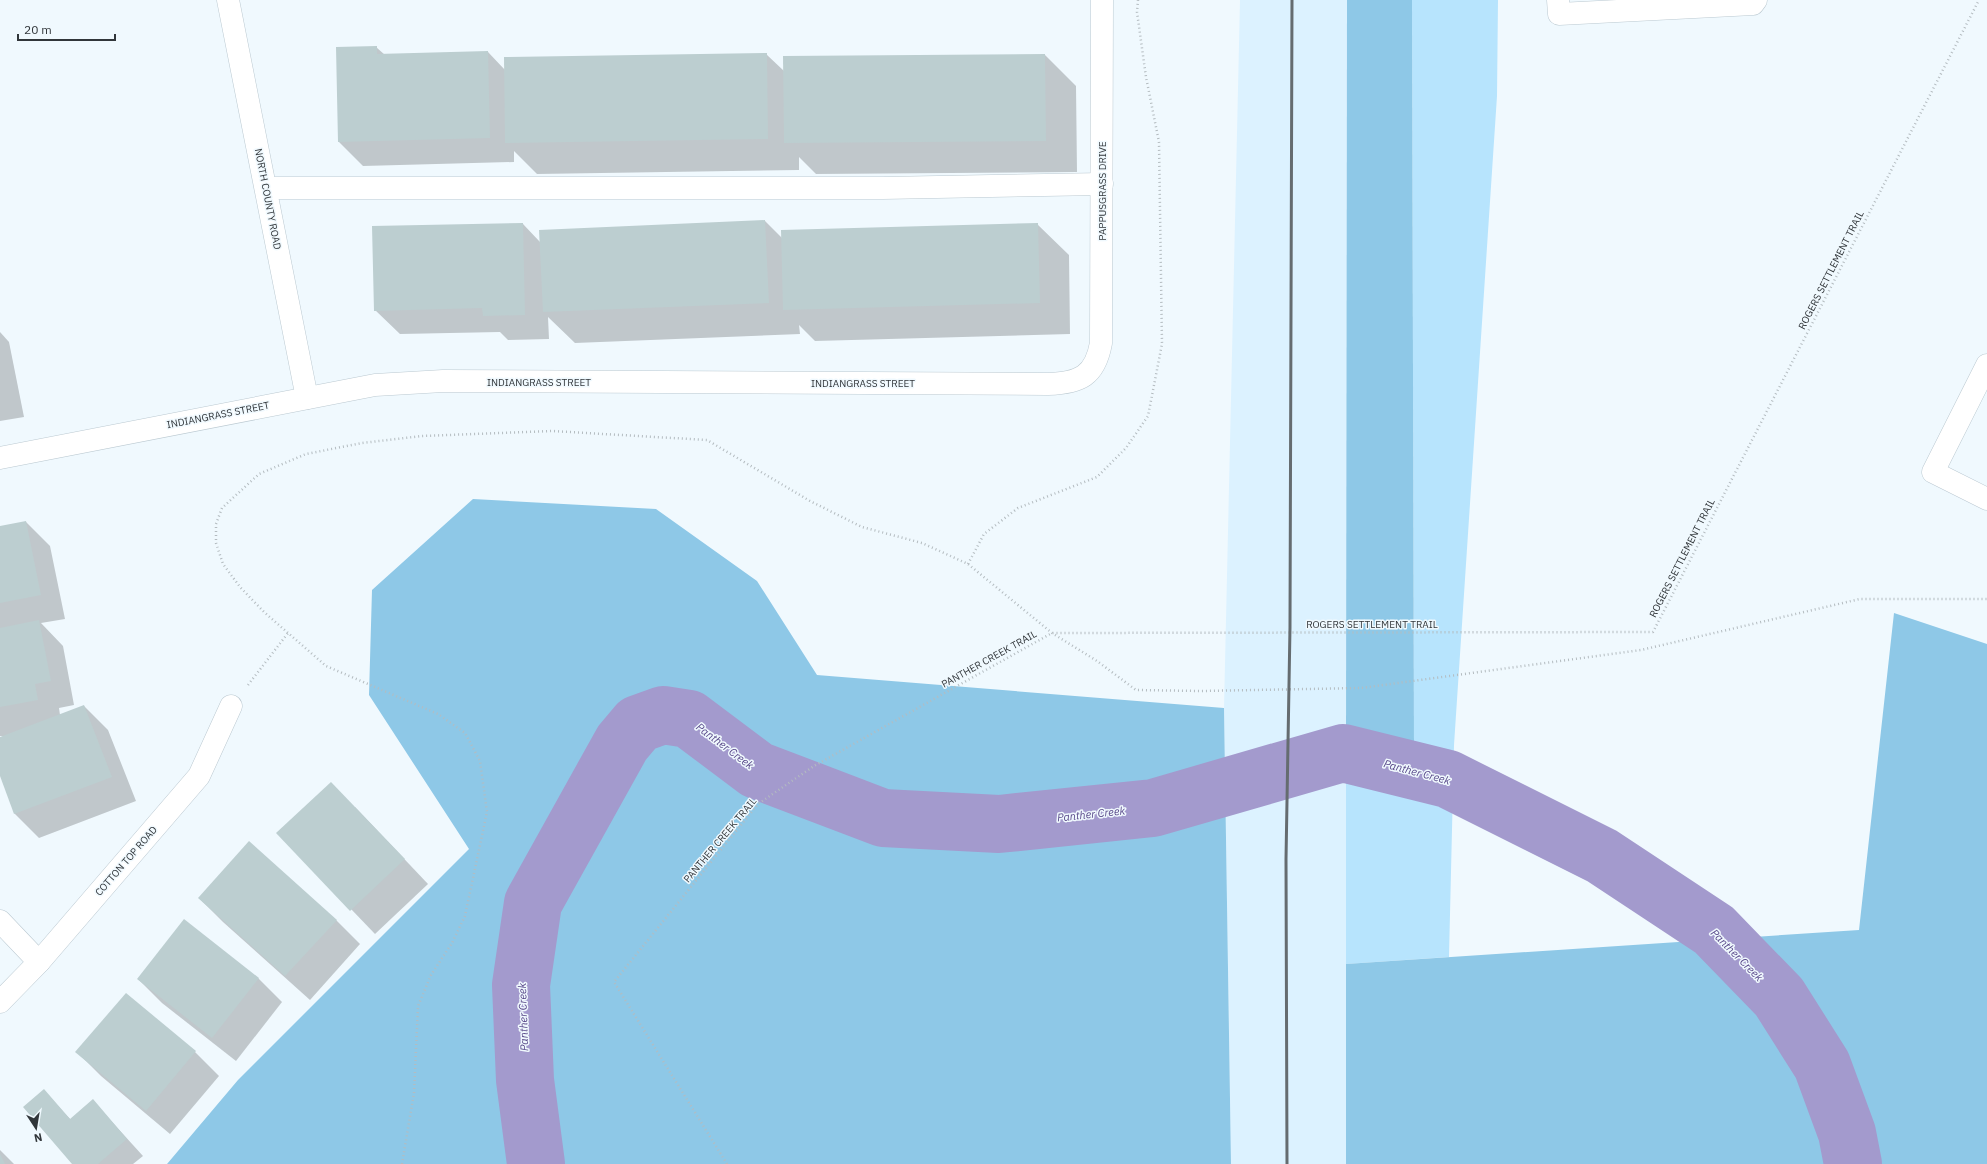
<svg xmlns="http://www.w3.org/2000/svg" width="1987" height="1164" viewBox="0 0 1987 1164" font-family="'IBM Plex Sans',sans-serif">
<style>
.built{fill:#dcf2ff}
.green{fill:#b7e4fd}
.forest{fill:#8ec8e7}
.shadow{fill:#0003}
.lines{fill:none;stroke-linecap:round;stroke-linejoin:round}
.river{stroke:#a39acd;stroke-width:58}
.building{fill:#bcced0}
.minor-casing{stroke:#bbc9d1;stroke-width:23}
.path{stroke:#b4bcc0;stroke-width:2.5;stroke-dasharray:1 3;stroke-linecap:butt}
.minor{stroke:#fff;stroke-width:22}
.rail{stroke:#656c70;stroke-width:3}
.labels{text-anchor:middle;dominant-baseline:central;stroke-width:3;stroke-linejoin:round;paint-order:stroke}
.street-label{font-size:10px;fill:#31363a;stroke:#f0f9fe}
.water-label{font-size:11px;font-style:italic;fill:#584889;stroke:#f0f9fe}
</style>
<rect width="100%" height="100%" fill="#f0f9fe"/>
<!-- built -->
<path class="built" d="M1240,0H1347L1346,1164H1231L1224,708Z"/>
<!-- green -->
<path class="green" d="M1412,0H1498L1497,96L1454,745L1449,957L1346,964V745L1414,748Z"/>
<!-- forest -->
<g class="forest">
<path d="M1347,0H1412L1414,748L1346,745Z"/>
<path d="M473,499L656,509L757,581L817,675L1224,708L1231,1164H167L238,1080L469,849L369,695L372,590Z"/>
<path d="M1894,613L1987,644V1164H1346V964L1859,930Z"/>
</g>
<!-- shadow -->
<g class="shadow">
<path d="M376,47L385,55L488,52L505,70L766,54L784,71V57L1045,55L1076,86L1077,172L816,174L799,157V170L537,174L514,151V162L363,166L339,142Z"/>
<path d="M765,221L782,238L1037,224L1069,255L1070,334L815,341L799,325L800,334L575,343L548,317L549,339L508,340L500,332L400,334L375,310L523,224L540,242Z"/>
<path d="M0,332L9,342L24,417L0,421Z"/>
<path d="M26,522L50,546L65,619L41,623L63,646L74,705L59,708L60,715L84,706L108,730L136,801L39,838L15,814L0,773V738L5,736H0V527Z"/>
<path d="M355,807L428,884L375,934L278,833Z"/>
<path d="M199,898L336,920L360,944L310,1000L223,922Z"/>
<path d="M258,978L282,1002L236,1061L162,1003L138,979Z"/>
<path d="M77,1052H195L219,1076L170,1134L101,1076Z"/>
<path d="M44,1091L71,1120L93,1101L143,1156L133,1164H74Z"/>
<path d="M0,1150L14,1164H0Z"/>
</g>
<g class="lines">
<!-- river -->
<path class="river" d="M536,1164L525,1080L521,985L533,903L622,743L638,724L663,715L689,719L757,770L883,818L999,824L1153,808L1343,753L1448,779L1602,856L1714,930L1779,997L1822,1065L1847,1133L1853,1164"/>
</g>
<!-- building -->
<g class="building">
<path d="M377,46V54L488,51L490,138L338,142L336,47Z"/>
<path d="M767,53L768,139L505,143L504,57Z"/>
<path d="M1045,54L1046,141L784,143L783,56Z"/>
<path d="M765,220L769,303L543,312L539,230Z"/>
<path d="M523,223L525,315L483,316L482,308L374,311L372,226Z"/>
<path d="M1038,223L1040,303L783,310L781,230Z"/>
<path d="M26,521L41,595L0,603V526Z"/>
<path d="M39,620L51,681L35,684L38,700L0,707V628Z"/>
<path d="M84,705L112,777L14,814L0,776V737Z"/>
<path d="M331,782L405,859L350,911L276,833Z"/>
<path d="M249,841L337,920L285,976L198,898Z"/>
<path d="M184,919L259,978L212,1038L137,979Z"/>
<path d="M126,993L196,1051L146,1111L75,1052Z"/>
<path d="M44,1089L70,1119L93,1099L127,1139L98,1164H72L23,1107Z"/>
<path d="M0,1154L5,1164H0Z"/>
</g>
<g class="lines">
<defs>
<g id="minor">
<path d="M228,0L307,398"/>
<path d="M1558,0L1559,14L1753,4L1756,0"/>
<path d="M266,188H883L1102,184"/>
<path d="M1987,365L1933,472L1987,499"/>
<path d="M0,458L375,385L443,381L1048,384C1080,383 1095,376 1101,343L1102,0"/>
<path d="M0,921L39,962"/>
<path d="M0,1002L39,962L199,776L231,706"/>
</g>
</defs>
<!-- minor casing -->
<use href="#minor" class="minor-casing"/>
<!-- path -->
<g class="path">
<path d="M968,564L984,534L1018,508L1097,477L1126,448L1148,416L1162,344L1159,142L1146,77L1137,12L1138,0"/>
<path d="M248,685L288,633"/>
<path d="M402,1164L414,1093L418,1006L431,975L452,943L465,916L487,812L480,761L465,733L438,714L326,666L264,612L240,587L223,564L216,543V524L222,508L259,474L306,454L362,443L422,436L552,431L707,440L810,501L862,527L922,543L968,564L1052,633L1097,661L1136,690L1201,691L1361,688L1641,650L1860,599H1987"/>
<path d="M727,1164L614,982L758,804L814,766L1052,633L1653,632L1979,0"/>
</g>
<!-- minor -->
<use href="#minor" class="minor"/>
<!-- rail -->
<path class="rail" d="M1287,1164L1286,859L1290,627L1292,0"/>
</g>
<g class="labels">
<!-- street labels -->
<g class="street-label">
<text transform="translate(1102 191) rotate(-90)">PAPPUSGRASS DRIVE</text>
<text transform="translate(268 199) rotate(79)">NORTH COUNTY ROAD</text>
<text transform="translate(1831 270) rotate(-63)">ROGERS SETTLEMENT TRAIL</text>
<text x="539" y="382">INDIANGRASS STREET</text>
<text x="863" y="383">INDIANGRASS STREET</text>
<text transform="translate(218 415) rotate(-11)">INDIANGRASS STREET</text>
<text transform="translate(1682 558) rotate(-63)">ROGERS SETTLEMENT TRAIL</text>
<text x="1372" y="624">ROGERS SETTLEMENT TRAIL</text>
<text transform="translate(989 659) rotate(-29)">PANTHER CREEK TRAIL</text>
<text transform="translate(720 840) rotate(-50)">PANTHER CREEK TRAIL</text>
<text transform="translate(126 861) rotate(-49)">COTTON TOP ROAD</text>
</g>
<!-- water labels -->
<g class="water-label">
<text transform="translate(725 746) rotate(37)">Panther Creek</text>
<text transform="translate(1417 772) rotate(15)">Panther Creek</text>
<text transform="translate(1091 814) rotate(-6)">Panther Creek</text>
<text transform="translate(1737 955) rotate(45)">Panther Creek</text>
<text transform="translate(523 1017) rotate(-92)">Panther Creek</text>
</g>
</g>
<!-- north arrow -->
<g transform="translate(36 1128) rotate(168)" stroke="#f0f9fe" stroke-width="3" paint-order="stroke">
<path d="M0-3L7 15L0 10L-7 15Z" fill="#31363a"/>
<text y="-6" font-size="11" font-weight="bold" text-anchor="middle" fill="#31363a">N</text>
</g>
<!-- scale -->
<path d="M18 34v6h97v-6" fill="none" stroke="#31363a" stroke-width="2"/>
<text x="24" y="34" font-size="12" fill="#31363a" stroke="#f0f9fe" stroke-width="3" paint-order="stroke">20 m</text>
</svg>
